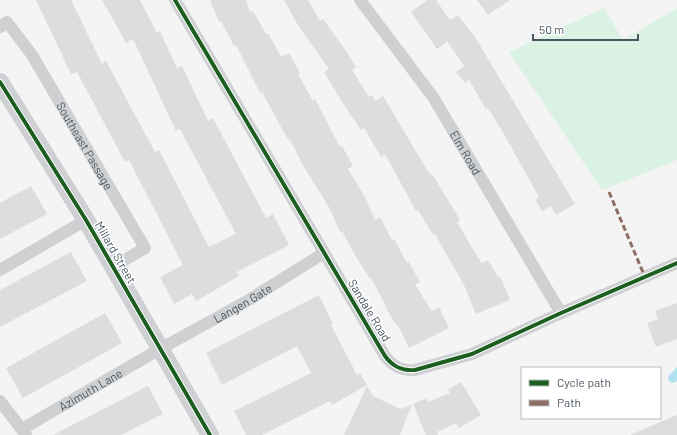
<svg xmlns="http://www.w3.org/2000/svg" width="677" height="435" viewBox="0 0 677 435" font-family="Barlow,sans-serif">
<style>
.green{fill:#d9f2e3}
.water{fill:#aee2f0}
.building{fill:#ddddde}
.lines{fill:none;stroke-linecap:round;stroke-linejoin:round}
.street{stroke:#ced0d2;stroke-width:12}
.secondary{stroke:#ced0d4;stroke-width:18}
.quiet{stroke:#8d6e63;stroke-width:3;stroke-dasharray:6 3;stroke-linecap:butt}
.cycleway-casing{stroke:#fff;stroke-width:6}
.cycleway{stroke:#1b5e20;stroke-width:4}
.labels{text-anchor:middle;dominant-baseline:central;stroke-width:3;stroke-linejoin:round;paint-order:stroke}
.street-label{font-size:12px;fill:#4a5661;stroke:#fff}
</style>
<rect width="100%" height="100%" fill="#f4f4f4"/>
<!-- green -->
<path class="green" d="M604,8L623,40L677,8V160L602,190L509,52Z"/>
<!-- water -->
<path class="water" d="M677,367V381L672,383L669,381L668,377Z"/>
<!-- building -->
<g class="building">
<path d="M36,0H71L102,64L106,61L155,152L159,150L209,247L236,234L180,129L176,131L133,39L126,43L102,0H140L157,33L160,31L177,68L182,66L208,121L213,118L266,218L273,214L289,245L237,272L239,276L196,301L192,294L174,304L160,277L183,265L129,160L125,162L77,72L71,74Z"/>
<path d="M210,0H246L250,12L253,11L266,34L268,33L281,57L289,53L300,73L298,74L313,101L315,99L340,147L342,146L353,166L348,169L365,197L375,220L380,217L392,240L394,239L407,263L409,262L420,282L415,285L432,311L439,307L449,328L409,348L398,325L397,326L385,307L386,306L371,278L370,279L355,255L342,231L340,232L330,209L301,162L290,139L288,140L262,92L260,93L236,45L234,46L221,21L219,22Z"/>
<path d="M284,0H308L320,21L323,19L346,51L356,67L352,70L369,97L372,95L375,101L383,96L430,175L432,174L448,200L460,220L457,222L477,256L482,263L488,260L498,277L500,276L510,300L476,314L464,285L435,234L433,235L418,210L416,211L385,154L381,157L364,128L361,130L342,102L324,72L329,69L298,25Z"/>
<path d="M427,0H436L450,20L458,15L475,37L575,204L556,215L551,206L542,211L535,199L539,197L504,134L488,108L486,109L469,80L465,83L456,72L464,66L447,41L437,49L411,12Z"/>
<path d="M477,0H510L488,15Z"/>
<path d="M31,186L47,214L0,239V203Z"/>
<path d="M71,252L87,281L0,327V290Z"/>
<path d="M319,295L333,324L331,325L357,375L360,373L367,385L332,405L330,401L262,435H246L234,411L311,373L297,346L222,385L206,353Z"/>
<path d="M677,303V339L656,347L647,323L658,319L655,311Z"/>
<path d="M105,313L122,343L23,398L6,368Z"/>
<path d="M461,382L481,415L459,428L456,423L437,432L438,435H426L413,404L426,398L428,402L450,393L448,390Z"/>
<path d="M148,386L163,414L121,435H53Z"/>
<path d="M367,386L373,396L394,406L401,409L412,404L400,435H344Z"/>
<path d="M677,415V435H630Z"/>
</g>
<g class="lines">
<!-- street -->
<g class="street">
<path d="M175,0L385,356C393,367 402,371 415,370L472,354L561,313L677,263"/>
<path id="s1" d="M360,0L433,97L561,313"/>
<path id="s2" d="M0,27L7,22L32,55L145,248L113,267"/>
<path d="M0,270L86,220"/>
<path d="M0,401L26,435"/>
<path id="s3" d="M22,429L160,349L247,301L324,253"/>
</g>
<!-- secondary -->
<path class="secondary" d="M0,82L86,220L210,435"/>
<!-- quiet -->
<path class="quiet" d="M609,192L645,277"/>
<defs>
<g id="cycleway">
<path d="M175,0L385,356C393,367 402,371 415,370L472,354L561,313L677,263"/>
<path d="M0,82L86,220L210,435"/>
</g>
</defs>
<!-- cycleway casing -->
<use href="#cycleway" class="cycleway-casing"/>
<!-- cycleway -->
<use href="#cycleway" class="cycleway"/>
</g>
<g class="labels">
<!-- street labels -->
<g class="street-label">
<text stroke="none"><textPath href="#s2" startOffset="155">Southeast Passage</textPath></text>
<text stroke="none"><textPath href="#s1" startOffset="186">Elm Road</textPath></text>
<text transform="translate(116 252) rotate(60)">Millard Street</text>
<text stroke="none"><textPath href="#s3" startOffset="254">Langen Gate</textPath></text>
<text transform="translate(370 310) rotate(59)">Sandale Road</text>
<text stroke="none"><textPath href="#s3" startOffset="79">Azimuth Lane</textPath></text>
</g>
</g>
<!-- legend -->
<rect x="521" y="367" width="140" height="52" fill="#ffffff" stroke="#b7bbc0"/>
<rect x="529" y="380" width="20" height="6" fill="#1b5e20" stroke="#b7bbc0"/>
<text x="557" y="387" font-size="12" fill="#4a5661">Cycle path</text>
<rect x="529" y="400" width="20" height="6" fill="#8d6e63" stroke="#b7bbc0"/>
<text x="557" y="407" font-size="12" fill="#4a5661">Path</text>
<!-- scale -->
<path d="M533 34v6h105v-6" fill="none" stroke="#4a5661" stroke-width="2"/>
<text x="539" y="34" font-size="12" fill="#4a5661" stroke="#ffffff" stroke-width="3" paint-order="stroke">50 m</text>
</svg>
